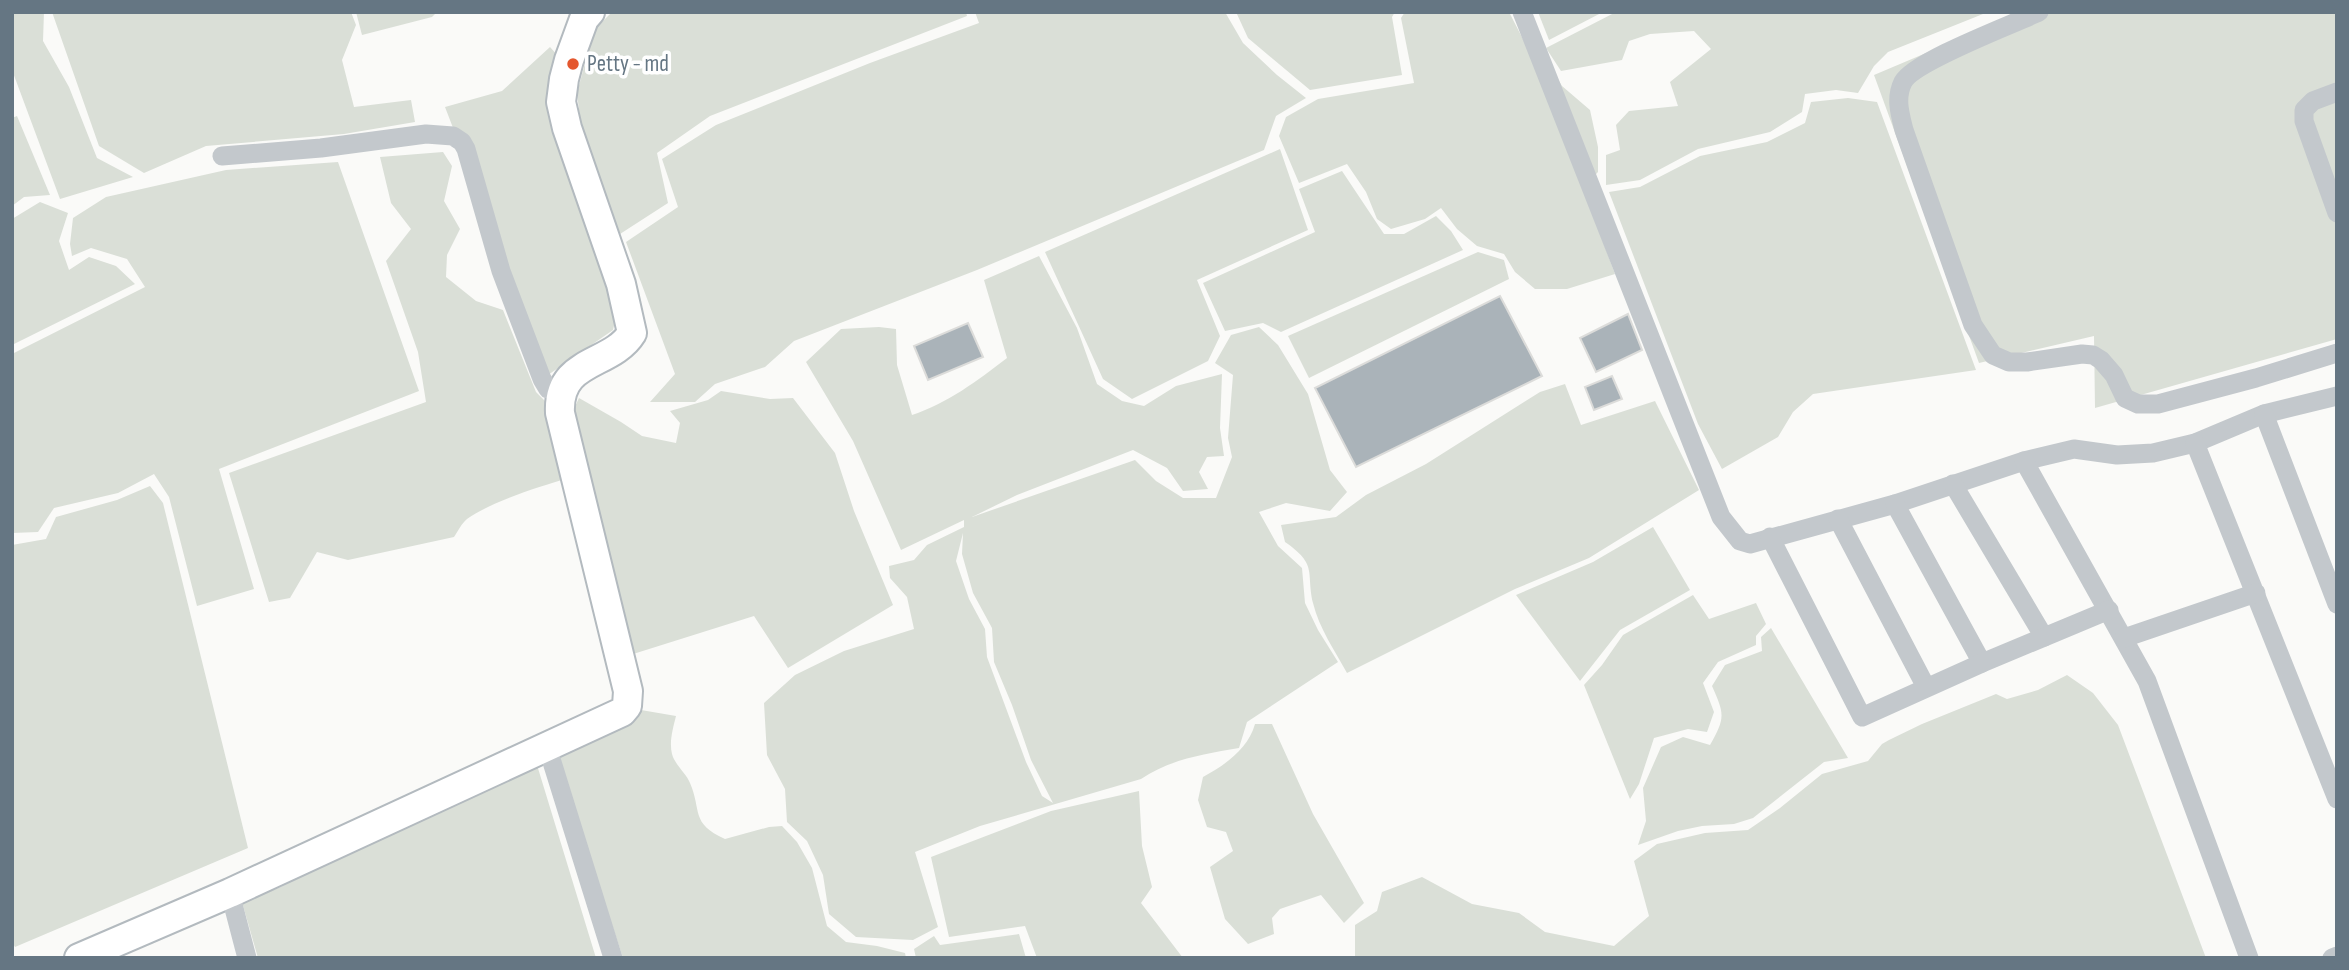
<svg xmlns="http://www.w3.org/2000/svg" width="2349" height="970" viewBox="0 0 2349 970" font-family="'Sofia Sans Condensed',sans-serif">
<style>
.green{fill:#dadfd7;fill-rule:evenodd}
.building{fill:#aab3b9;stroke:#dcdcda;stroke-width:2}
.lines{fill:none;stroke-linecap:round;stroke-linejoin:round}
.secondary-casing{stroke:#b3babf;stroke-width:32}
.street{stroke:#c3c8cc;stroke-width:19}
.secondary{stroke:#fff;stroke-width:28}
.poi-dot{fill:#e4572e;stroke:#fff;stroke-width:2.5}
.labels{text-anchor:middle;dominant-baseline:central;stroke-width:7;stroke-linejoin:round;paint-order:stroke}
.poi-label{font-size:23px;fill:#657683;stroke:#fff;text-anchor:start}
</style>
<rect width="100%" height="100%" fill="#fafaf8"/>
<!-- green -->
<g class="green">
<path d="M12,12H44L43,41L69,87L97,158L133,177L60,199L12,70Z"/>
<path d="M52,12H351L356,25L342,60L354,107L411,100L415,122L344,134L206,146L144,173L99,146Z"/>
<path d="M356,12H437L432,17L362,35Z"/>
<path d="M612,12H966L967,16L710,116L657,153L668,203L620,234L583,144L577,93L594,30Z"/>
<path d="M975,12H1225L1243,43L1277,75L1306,98L1276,116L1264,150L977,270L794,341L765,367L715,384L695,402H650L675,374L626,242L678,207L662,159L716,125L870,63L979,23Z"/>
<path d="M1236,12H1395L1392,17L1402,75L1310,90L1248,38Z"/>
<path d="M1405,12H1509L1528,49L1548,63L1562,86L1590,110L1598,147V172L1583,188L1615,274L1567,289H1535L1515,272L1504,254L1477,246L1457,229L1441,208L1425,219L1391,229L1377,219L1366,192L1347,164L1299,183L1279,136L1286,117L1318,99L1414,83L1401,18Z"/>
<path d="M1538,12H1603L1549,40Z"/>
<path d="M1616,12H1988L1888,52L1874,66L1858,93L1836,90L1805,94L1802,112L1770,132L1698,149L1640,180L1606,185V155L1620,150L1616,125L1629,111L1678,106L1670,82L1711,49L1694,31L1650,34L1629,41L1622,60L1561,71L1546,48Z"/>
<path d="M2023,12H2337V339L2095,408L2094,336L1979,363L1874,75Z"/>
<path d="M550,47L559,57L618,309L613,330L548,375L445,107L502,91Z"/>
<path d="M1848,98L1877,102L1976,370L1813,394L1793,412L1778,437L1722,469L1698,424L1609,192L1640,187L1700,156L1767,142L1805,123L1811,102Z"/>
<path d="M17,116L50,195L24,197L12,206V118Z"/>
<path d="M1280,149L1308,230L1197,280L1220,336L1208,361L1132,399L1103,379L1045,252Z"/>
<path d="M443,152L452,166L444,201L460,229L447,255L446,277L476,301L503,310L536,392L548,404L566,479C540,486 489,503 467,519C462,523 458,531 454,537L348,560L317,552L290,598L269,602L229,473L426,402L418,352L386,261L411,229L391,203L380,157Z"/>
<path d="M338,162L419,391L219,469L254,589L197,606L169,497L154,474L118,493L54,508L38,532L12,533V354L145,287L127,259L91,248L72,256L70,244L73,218L106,197L226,170Z"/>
<path d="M1342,171L1384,234H1404L1436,216L1451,231L1463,250L1281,332L1263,323L1225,331L1203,283L1315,232L1299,189Z"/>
<path d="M40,202L68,213L59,241L69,270L89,257L116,266L135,284L12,345V219Z"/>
<path d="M1478,252L1504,260L1509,279L1309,378L1288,336Z"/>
<path d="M1039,256L1077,328L1097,384L1122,401L1144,406L1176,386L1222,374L1220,428L1224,456L1207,457L1199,472L1208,489L1183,491L1167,468L1133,450L1017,495L972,517L1135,460L1156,481L1183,498H1216L1232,457L1228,438L1233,375L1215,363L1231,335L1259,327L1278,345L1308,394L1330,470L1347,492L1330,511L1286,503L1259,512L1278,546L1302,568L1305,603L1318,630L1338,662L1247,722L1239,748C1204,754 1171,759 1141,779L980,826L915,852L938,927L913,940L856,937L829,914L823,875L807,841L787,822L785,789L767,755L764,703L795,675L844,651L914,629L907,597L890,578L889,566L914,560L927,545L964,527V520L901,550L853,441L806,362L841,329L879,327L896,329L897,365L912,415C948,403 977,381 1007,358L984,280ZM963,533L962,554L973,593L992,628L994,662L1012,705L1031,760L1053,803L1042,796L1026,762L987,657L985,629L969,599L956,561Z"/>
<path d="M1565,384L1581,425L1655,401L1699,490L1589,558L1515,589L1347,673C1335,651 1319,628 1313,603C1306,571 1318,565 1285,542L1281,525L1336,517L1366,495L1426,464L1540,392Z"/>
<path d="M721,391L770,399L793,398L835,453L854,511L893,605L788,668L754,616L630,655L570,417L579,398L621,422L642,436L676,443L680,423L670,411L708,400Z"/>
<path d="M150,486L163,503L248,848L15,947L12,942V545L46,539L56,517L117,500Z"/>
<path d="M1653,527L1690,590L1620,630L1580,681L1516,595L1593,562Z"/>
<path d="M1693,595L1709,619L1756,603L1766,624L1756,636V645L1718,662L1703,683L1714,712L1707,732L1688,729L1654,738L1639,784L1630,799L1584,685L1602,665L1623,635Z"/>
<path d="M1771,628L1848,758L1824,762L1753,818L1734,824L1702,826L1678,831L1638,845L1646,821L1643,788L1661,747L1683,737L1710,745C1725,718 1725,715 1712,686L1725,665L1762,651L1761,637Z"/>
<path d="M2067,675L2093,693L2118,725L2206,958H1355V925L1377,911L1382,892L1422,877L1472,904L1519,913L1545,932L1614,946L1649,916L1634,861L1657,844L1705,833L1748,830L1780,808L1822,774L1868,761L1882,744L1889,740L1922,724L1996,694L2007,699L2038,690Z"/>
<path d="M641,710L676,716C673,728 669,742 672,754C675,765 686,773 690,783C702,811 690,823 725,839L769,827L782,826L797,842L812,868L827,926L846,942L877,946L905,953L906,958H623L555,753L629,721Z"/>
<path d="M1255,724H1272L1313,814L1364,903L1344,923L1321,895L1280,909L1272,918L1274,934L1248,944L1225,919L1210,867L1233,851L1226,832L1207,827L1198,800L1203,777C1225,765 1248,749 1255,724Z"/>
<path d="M537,765L596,958H258L242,902L281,887L399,825Z"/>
<path d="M1139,791L1142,846L1152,887L1141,903L1183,958H1037L1025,926L949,937L931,857L1051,811Z"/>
<path d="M1019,934L1026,958H916L914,949L934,936L940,945Z"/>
</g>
<!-- building -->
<g class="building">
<path d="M1500,296L1542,376L1356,467L1315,388Z"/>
<path d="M1628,314L1642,350L1596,372L1580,338Z"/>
<path d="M968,323L983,357L928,380L914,346Z"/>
<path d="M1612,376L1622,399L1594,410L1585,387Z"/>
</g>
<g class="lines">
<defs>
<path id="secondary" d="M79,958L230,893L622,712L627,706L628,691L560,413C557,358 611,367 632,333L621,284L567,128L561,102L564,79L569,60L584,19L590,12"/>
</defs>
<!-- secondary casing -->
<use href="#secondary" class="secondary-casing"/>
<!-- street -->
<g class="street">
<path d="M1522,12L1721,517L1740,541L1750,544L1895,504L2024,461L2074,449L2117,455L2153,453L2195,443L2264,414L2337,396"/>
<path d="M2039,12C2014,24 1914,61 1903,82C1895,98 1900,114 1904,130L1973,325L1993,355L2009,362H2027L2082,354L2093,355L2101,360L2114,375L2125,398L2138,404H2158L2256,378L2337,353"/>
<path d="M2337,92L2313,101L2304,110V121L2337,213"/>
<path d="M222,156L321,148L426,134L453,136L462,142L466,149L501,271L542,379L548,389L561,393"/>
<path d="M2264,414L2337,604"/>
<path d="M2195,443L2337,799"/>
<path d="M2024,461L2147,681L2249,958"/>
<path d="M1953,484L2044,637"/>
<path d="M1895,504L1982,663"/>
<path d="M1838,519L1926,687"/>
<path d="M1770,537L1862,717L1982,663L2109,610"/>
<path d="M2124,638L2256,593"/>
<path d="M547,746L613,958"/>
<path d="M230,893L247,958"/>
<path d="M2332,958L2337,956"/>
</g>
<!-- secondary -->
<use href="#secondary" class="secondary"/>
</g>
<!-- markers -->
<circle class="poi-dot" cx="573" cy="64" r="7"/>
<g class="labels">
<!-- poi labels -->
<g class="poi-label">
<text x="587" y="64">Petty - md</text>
</g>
</g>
<!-- border -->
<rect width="2349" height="970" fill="none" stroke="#657683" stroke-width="28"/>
</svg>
